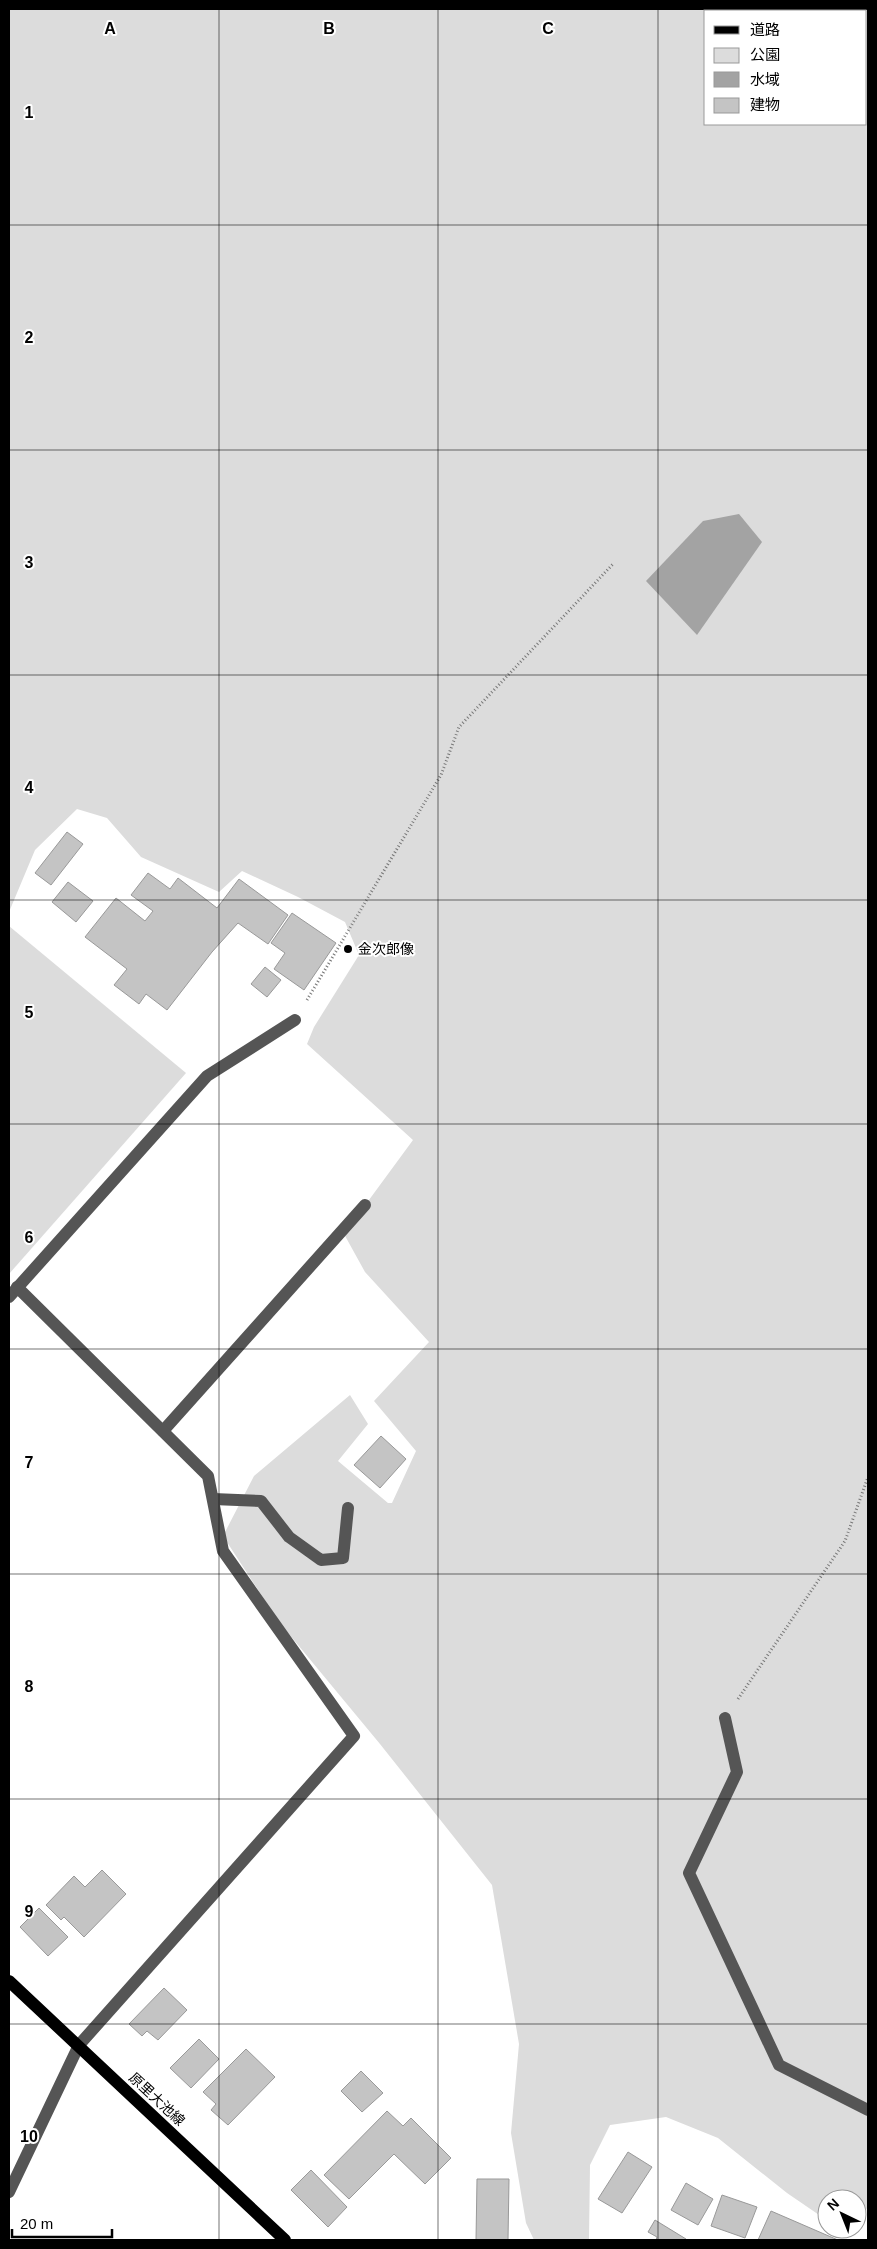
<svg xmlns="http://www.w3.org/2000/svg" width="877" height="2249" viewBox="0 0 877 2249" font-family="Helvetica,'Noto Sans JP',sans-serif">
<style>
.green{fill:#dcdcdc;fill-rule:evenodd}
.water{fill:#a3a3a3}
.building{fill:#c4c4c4;stroke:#999}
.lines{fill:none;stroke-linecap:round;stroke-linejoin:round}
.path{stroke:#777;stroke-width:3;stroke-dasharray:1 2.5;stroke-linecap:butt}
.minor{stroke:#555;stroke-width:12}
.major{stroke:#000;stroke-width:12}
.grid{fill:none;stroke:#000;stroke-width:1;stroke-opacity:0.55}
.poi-dot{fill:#000;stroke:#fff;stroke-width:2}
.labels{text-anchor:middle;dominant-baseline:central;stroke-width:4;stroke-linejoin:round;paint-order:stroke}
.poi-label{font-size:14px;fill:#000;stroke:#fff;text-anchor:start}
.street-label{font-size:14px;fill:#000;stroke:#fff}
.grid-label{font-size:16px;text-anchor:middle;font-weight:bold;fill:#000;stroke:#fff;stroke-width:4;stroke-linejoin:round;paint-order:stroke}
</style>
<rect width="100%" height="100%" fill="#fff"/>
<!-- green -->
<g class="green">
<path d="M9,9H868V2207L860,2217H857V2199H827V2219H825L787,2193L718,2138L666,2117L610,2125L590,2165L589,2240H534L526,2223L511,2133L519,2044L492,1885L380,1744L279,1622L223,1536L254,1476L350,1395L368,1424L338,1461L388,1503H392L416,1451L374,1401L429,1342L365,1272L344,1234L413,1140L307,1044L314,1027L359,955L345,922L298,897L242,871L219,892L141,857L107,818L77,809L35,850L9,912ZM706,11H866V124H706Z"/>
<path d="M9,926L186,1073L9,1274Z"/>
</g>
<!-- water -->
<path class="water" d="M739,514L762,542L697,635L646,581L703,521Z"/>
<!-- building -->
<g class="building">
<path d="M67,832L83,844L51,885L35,873Z"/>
<path d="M148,873L170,889L178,878L217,908L239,879L288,915L268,944L238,923L212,952L167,1010L146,994L139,1004L114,985L127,969L85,937L116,898L145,921L153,911L131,895Z"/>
<path d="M68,882L93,901L76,922L52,902Z"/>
<path d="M292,913L336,943L304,990L274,969L285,953L271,943Z"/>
<path d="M265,967L281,980L267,997L251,984Z"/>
<path d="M381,1436L406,1459L380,1488L354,1465Z"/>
<path d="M102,1870L126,1894L84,1937L64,1917L61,1920L46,1905L74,1876L85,1887Z"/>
<path d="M39,1908L68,1937L48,1956L20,1927Z"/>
<path d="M164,1988L187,2010L158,2040L147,2031L142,2036L129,2024Z"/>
<path d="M199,2039L219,2059L191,2088L170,2068Z"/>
<path d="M246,2049L275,2077L228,2125L211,2110L216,2104L203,2092Z"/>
<path d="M361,2071L383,2093L362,2112L341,2091Z"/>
<path d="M387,2111L403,2126L411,2118L451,2158L425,2184L394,2154L349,2199L324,2175Z"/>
<path d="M628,2152L652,2167L622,2213L598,2199Z"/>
<path d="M311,2170L347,2207L328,2227L291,2190Z"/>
<path d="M477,2179H509L508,2240H476Z"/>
<path d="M686,2183L713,2199L698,2225L671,2210Z"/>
<path d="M722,2195L757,2207L745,2238L711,2226Z"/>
<path d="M771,2211L838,2240H758Z"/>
<path d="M655,2220L686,2239L685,2240H656L657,2237L648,2232Z"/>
</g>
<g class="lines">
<!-- path -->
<g class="path">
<path d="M307,1000L441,775L459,727L613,564"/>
<path d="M738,1699L845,1541L868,1477"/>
</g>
<!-- minor -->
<g class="minor">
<path d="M9,1297L207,1076L295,1020"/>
<path d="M163,1431L365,1205"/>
<path d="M213,1499L261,1501L289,1537L321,1560L343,1558L348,1508"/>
<path d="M725,1718L737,1772L689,1873L779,2065L868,2110"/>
<path d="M9,2192L79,2045L354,1736L223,1551L208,1476L17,1287"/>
</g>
<!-- major -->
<path class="major" d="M9,1981L285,2240"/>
</g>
<!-- grid -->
<path class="grid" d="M219,9V2240M438,9V2240M658,9V2240M9,225H868M9,450H868M9,675H868M9,900H868M9,1124H868M9,1349H868M9,1574H868M9,1799H868M9,2024H868"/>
<!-- markers -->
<circle class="poi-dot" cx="348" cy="949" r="5"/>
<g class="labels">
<!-- poi labels -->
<g class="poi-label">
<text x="358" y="949">金次郎像</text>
</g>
<!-- street labels -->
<g class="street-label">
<text transform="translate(157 2099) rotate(43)">原里大池線</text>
</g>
</g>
<g class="grid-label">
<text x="110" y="34">A</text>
<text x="329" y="34">B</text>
<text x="548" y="34">C</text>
<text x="29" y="118">1</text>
<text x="29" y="343">2</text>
<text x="29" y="568">3</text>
<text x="29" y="793">4</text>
<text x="29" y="1018">5</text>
<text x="29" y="1243">6</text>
<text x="29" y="1468">7</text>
<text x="29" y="1692">8</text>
<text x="29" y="1917">9</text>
<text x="29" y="2142">10</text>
</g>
<!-- border -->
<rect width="877" height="2249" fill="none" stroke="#000000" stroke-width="20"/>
<!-- legend -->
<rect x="704" y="10" width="162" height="115" fill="#ffffff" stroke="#999999"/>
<rect x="714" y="26" width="25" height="8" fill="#000000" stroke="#999999"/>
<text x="750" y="35" font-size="15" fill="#000000">道路</text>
<rect x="714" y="48" width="25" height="15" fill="#dcdcdc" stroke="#999999"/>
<text x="750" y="60" font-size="15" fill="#000000">公園</text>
<rect x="714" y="72" width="25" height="15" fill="#a3a3a3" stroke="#999999"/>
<text x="750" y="85" font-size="15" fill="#000000">水域</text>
<rect x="714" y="98" width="25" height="15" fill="#c4c4c4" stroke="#999999"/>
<text x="750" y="110" font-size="15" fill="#000000">建物</text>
<!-- north arrow -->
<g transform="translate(842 2214) rotate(317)"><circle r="24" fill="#ffffff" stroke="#999999"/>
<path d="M0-4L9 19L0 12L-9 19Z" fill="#000000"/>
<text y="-8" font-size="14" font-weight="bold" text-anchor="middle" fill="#000000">N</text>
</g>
<!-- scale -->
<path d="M12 2229v8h100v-8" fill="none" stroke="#000000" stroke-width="2.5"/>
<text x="20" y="2229" font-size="15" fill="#000000" stroke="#ffffff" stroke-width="4" paint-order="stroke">20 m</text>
</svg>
